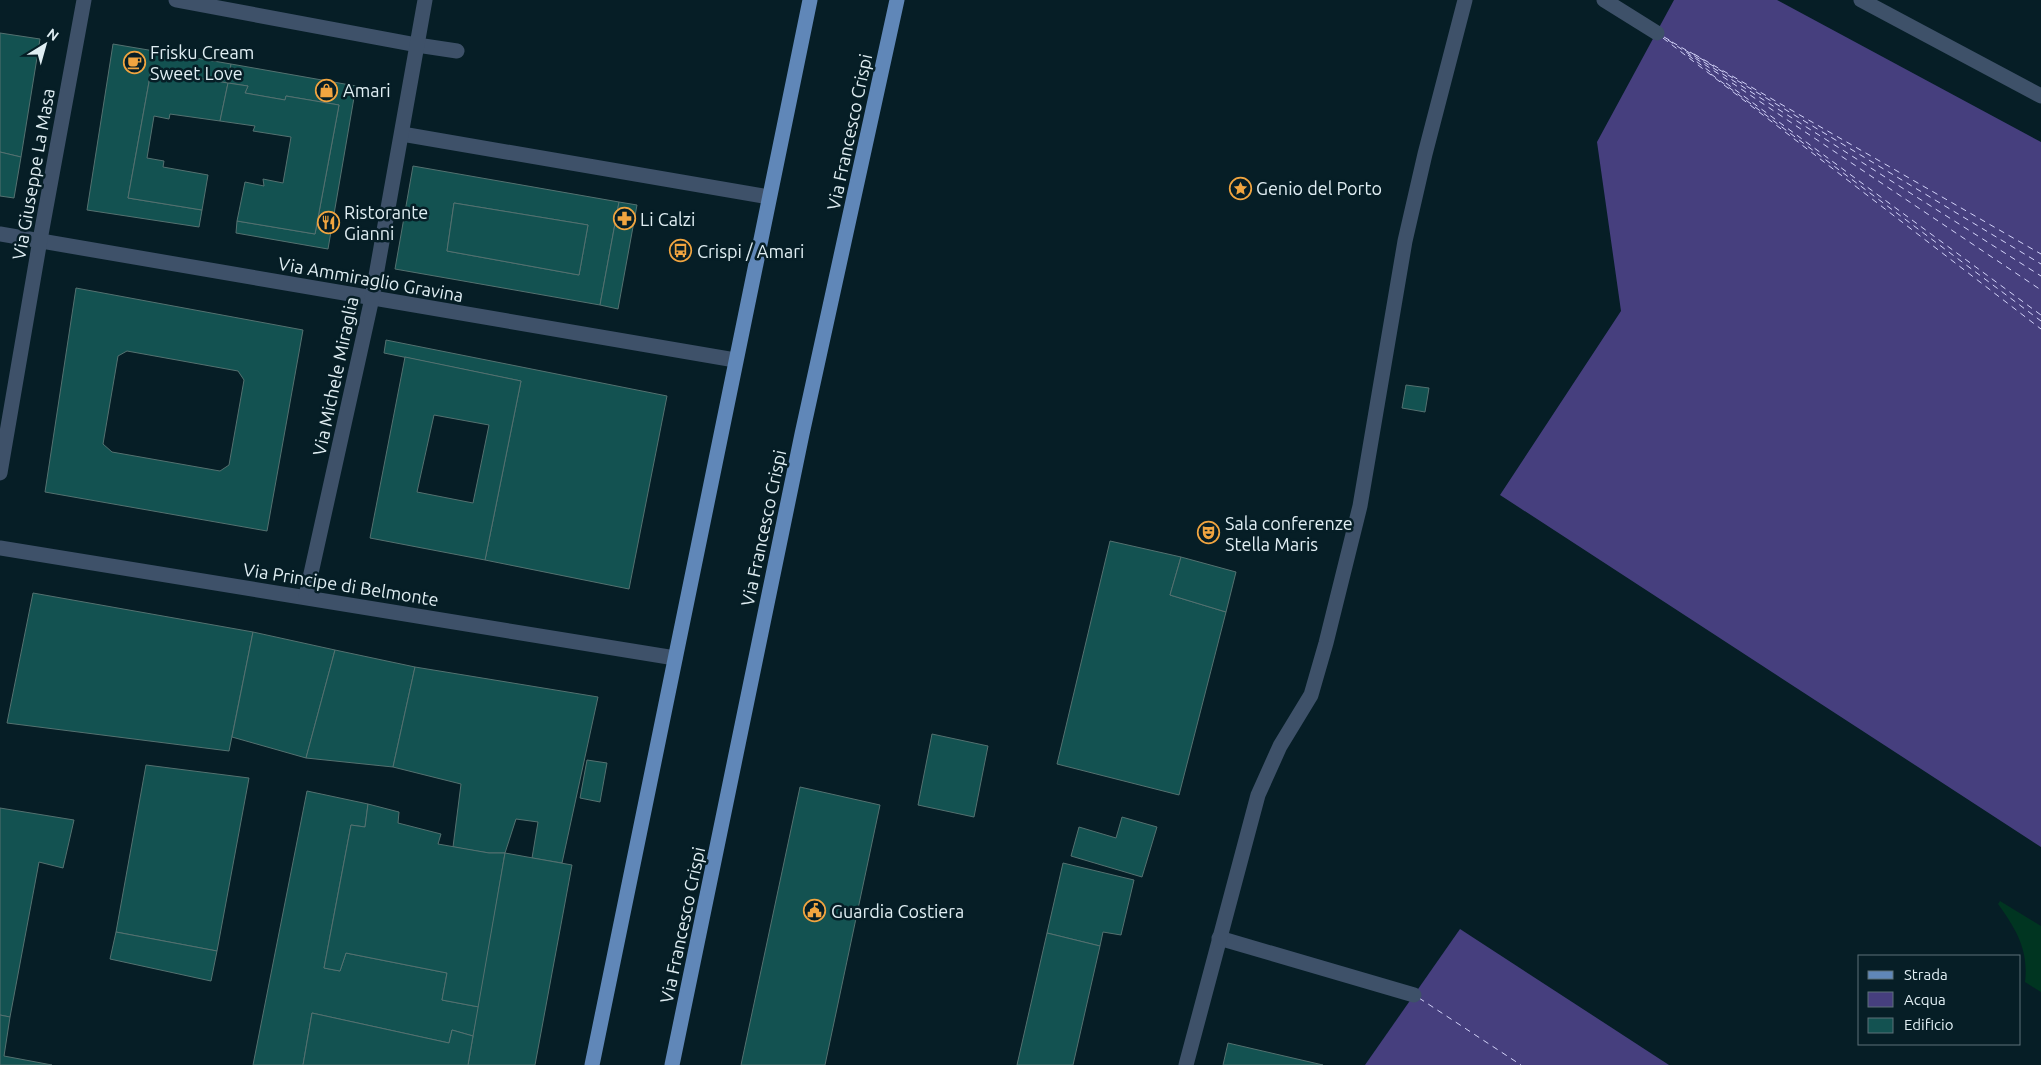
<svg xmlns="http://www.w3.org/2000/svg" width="2041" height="1065" viewBox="0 0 2041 1065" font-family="Ubuntu,sans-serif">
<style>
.green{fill:#003521}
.water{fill:#463f7e}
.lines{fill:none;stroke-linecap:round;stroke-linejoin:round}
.ferry{stroke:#d2d2f8;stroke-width:1;stroke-dasharray:6 5;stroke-linecap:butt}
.building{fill:#135251;stroke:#547170;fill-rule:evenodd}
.minor{stroke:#3e5169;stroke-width:15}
.major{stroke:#6087b8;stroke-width:15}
.labels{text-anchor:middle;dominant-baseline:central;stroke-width:5;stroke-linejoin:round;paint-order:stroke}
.poi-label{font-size:18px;fill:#e0eef3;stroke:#061e26;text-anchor:start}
.street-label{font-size:18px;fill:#e0eef3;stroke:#061e26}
</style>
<rect width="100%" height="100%" fill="#061e26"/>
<!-- green -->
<path class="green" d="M2000,901L2041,926V992L2025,982C2029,950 2016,929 1998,904Z"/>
<!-- water -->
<g class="water">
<path d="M1674,0H1777L2041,142V847L1500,495L1621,311L1597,142Z"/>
<path d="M1460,929L1669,1065H1365Z"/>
</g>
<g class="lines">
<!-- ferry -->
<g class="ferry">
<path d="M1664,37L1671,41"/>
<path d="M1663,38L2041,329"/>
<path d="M1668,40L2041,290"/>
<path d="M1672,42L1686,50"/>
<path d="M1685,50L2041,276"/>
<path d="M1690,52L2041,264"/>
<path d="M1694,54L2041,254"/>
<path d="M1688,55L1713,74"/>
<path d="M1711,74L2041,321"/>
<path d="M1726,83L2041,315"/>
<path d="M1419,998L1521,1065"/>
</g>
</g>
<!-- building -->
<g class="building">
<path d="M0,33L40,39L21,157L0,152Z"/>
<path d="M113,44L231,64L228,83L151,71L128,198L202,210L199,227L87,210Z"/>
<path d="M231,64L356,86L328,249L236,233L237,221L315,234L339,105L286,96L285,100L245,93L248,86L228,83Z"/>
<path d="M151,71L228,83L220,121L170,114L169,119L154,116L147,158L164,161L163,167L208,175L202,210L128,198Z"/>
<path d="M228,83L248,86L245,93L285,100L286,96L339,105L315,234L237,221L245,182L264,186L263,179L283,183L291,137L253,131L255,126L220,121Z"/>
<path d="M0,152L21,157L14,198L0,196Z"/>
<path d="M413,166L619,202L600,305L395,269ZM454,203L588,225L579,275L447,251Z"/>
<path d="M619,202L637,205L618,309L600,305Z"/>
<path d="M454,203L588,225L579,275L447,251Z"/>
<path d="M76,288L303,330L267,531L45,492ZM127,351L238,371L244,380L229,465L220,471L112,452L103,444L118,356Z"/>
<path d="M386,340L667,396L629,589L485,560L521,381L384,353Z"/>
<path d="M405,357L521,381L485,560L370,538ZM434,415L489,425L473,503L417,492Z"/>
<path d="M1406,385L1429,388L1425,412L1402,408Z"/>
<path d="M1110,541L1181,557L1170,595L1226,612L1179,795L1057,764Z"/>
<path d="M1181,557L1236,572L1226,612L1170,595Z"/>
<path d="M33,593L253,632L229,751L7,723Z"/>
<path d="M253,632L335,650L306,758L232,737Z"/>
<path d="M335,650L415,667L393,767L306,758Z"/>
<path d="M415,667L598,697L562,863L532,858L538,822L516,819L505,853H489L453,847L461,784L393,767Z"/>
<path d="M932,734L988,746L974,817L918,805Z"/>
<path d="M587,760L607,763L600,802L580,798Z"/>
<path d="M146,765L249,778L217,951L116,932Z"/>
<path d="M800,787L880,805L825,1065H741Z"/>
<path d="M307,791L368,804L365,827L351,825L324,968L340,971L346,953L447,973L442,1000L479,1007L473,1036L452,1030L449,1043L312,1013L303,1065H253Z"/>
<path d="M368,804L399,812L398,823L441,834L438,844L489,853H505L479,1007L442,1000L447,973L346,953L340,971L324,968L351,825L365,827Z"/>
<path d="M0,808L74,820L63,868L39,862L10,1017L0,1015Z"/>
<path d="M1122,817L1157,827L1142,877L1071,856L1079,827L1116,838Z"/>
<path d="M505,853L572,865L535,1065H468Z"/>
<path d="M1063,863L1134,880L1121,935L1103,932L1100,946L1047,933Z"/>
<path d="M116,932L217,951L211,981L110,959Z"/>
<path d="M1047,933L1100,946L1073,1065H1017Z"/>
<path d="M312,1013L449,1043L452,1030L473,1036L468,1065H303Z"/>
<path d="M0,1015L10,1017L4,1056L52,1065H0Z"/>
<path d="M1228,1043L1323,1065H1223Z"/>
</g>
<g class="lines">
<!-- minor -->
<g class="minor">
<path d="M176,0L417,45L457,51"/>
<path d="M1604,0L1657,33"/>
<path d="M1861,0L2041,96"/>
<path d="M402,134L769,197"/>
<path d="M0,234L735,360"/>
<path d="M0,473L40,240L84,0"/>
<path d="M0,548L675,658"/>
<path d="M306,596L372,298L425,0"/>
<path d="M1219,938L1414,995"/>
<path d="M1186,1065L1258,795L1280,746L1311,695L1326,643L1360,506L1405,241L1425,154L1465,0"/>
</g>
<!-- major -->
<g class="major">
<path d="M592,1065L810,0"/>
<path d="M672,1065L802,434L897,0"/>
</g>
</g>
<!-- icons -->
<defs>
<symbol id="cafe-ring" viewBox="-11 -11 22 22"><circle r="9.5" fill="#061e26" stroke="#f1a540" stroke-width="1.5"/><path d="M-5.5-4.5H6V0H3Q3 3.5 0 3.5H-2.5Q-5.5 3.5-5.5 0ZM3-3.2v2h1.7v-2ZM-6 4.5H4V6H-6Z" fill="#f1a540"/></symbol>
<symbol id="shop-ring" viewBox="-11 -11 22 22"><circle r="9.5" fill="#061e26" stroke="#f1a540" stroke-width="1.5"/><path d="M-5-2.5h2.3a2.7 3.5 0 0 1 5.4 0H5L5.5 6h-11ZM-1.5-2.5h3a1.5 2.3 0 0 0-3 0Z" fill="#f1a540"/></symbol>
<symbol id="sight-ring" viewBox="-11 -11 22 22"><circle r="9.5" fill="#061e26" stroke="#f1a540" stroke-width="1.5"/><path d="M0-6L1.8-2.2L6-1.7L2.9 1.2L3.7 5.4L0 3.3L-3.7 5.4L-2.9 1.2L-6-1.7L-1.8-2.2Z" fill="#f1a540"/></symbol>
<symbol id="pharmacy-ring" viewBox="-11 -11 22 22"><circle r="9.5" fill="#061e26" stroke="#f1a540" stroke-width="1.5"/><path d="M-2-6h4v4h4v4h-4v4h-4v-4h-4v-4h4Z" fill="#f1a540"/></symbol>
<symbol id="restaurant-ring" viewBox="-11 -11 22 22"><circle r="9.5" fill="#061e26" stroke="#f1a540" stroke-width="1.5"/><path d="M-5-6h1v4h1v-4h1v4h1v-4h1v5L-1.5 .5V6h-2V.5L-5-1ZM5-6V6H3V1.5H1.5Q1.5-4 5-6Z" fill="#f1a540"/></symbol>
<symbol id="bus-ring" viewBox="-11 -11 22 22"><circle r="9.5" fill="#061e26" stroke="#f1a540" stroke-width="1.5"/><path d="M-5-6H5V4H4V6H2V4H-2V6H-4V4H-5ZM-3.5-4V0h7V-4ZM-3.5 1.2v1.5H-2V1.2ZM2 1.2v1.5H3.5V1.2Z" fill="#f1a540"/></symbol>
<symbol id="theatre-ring" viewBox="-11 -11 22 22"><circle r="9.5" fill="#061e26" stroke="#f1a540" stroke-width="1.5"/><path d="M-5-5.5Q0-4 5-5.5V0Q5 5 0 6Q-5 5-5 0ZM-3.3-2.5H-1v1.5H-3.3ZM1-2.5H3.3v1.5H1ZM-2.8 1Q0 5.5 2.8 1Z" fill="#f1a540"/></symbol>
<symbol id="civic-ring" viewBox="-11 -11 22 22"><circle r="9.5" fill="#061e26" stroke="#f1a540" stroke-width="1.5"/><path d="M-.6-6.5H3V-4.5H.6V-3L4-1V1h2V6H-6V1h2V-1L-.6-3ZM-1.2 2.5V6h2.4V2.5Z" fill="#f1a540"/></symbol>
</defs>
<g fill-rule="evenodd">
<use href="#cafe-ring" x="122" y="50" width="25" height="25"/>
<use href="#shop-ring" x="314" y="78" width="25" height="25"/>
<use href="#sight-ring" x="1228" y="176" width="25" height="25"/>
<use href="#pharmacy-ring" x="612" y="206" width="25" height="25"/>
<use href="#restaurant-ring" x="316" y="210" width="25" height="25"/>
<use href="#bus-ring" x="668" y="238" width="25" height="25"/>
<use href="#theatre-ring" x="1196" y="520" width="25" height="25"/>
<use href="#civic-ring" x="802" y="898" width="25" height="25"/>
</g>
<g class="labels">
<!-- poi labels -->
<g class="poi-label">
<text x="150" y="52">Frisku Cream<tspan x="150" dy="21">Sweet Love</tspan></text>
<text x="343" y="90">Amari</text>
<text x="1256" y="188">Genio del Porto</text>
<text x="344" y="212">Ristorante<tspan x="344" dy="21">Gianni</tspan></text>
<text x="640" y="219">Li Calzi</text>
<text x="697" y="251">Crispi / Amari</text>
<text x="1225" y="523">Sala conferenze<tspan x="1225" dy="21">Stella Maris</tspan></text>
<text x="831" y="911">Guardia Costiera</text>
</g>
<!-- street labels -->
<g class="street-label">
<text transform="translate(849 132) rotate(-78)">Via Francesco Crispi</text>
<text transform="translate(33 174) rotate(-80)">Via Giuseppe La Masa</text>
<text transform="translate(371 279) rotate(10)">Via Ammiraglio Gravina</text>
<text transform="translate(335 376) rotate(-78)">Via Michele Miraglia</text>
<text transform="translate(763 528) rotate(-78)">Via Francesco Crispi</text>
<text transform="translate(341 584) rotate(9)">Via Principe di Belmonte</text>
<text transform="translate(682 925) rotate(-78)">Via Francesco Crispi</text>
</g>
</g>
<!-- legend -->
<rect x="1858" y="955" width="162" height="90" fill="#061e26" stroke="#5d7178"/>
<rect x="1868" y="971" width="25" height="8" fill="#6087b8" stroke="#5d7178"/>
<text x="1904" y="980" font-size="15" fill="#e0eef3">Strada</text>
<rect x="1868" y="992" width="25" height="15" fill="#463f7e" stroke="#5d7178"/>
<text x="1904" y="1005" font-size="15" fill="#e0eef3">Acqua</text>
<rect x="1868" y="1018" width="25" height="15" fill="#135251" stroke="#5d7178"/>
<text x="1904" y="1030" font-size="15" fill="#e0eef3">Edificio</text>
<!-- north arrow -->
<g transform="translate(45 45) rotate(37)" stroke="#061e26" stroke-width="4" paint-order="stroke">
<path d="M0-4L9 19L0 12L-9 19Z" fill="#e0eef3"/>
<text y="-8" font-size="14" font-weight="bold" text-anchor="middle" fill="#e0eef3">N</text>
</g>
</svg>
